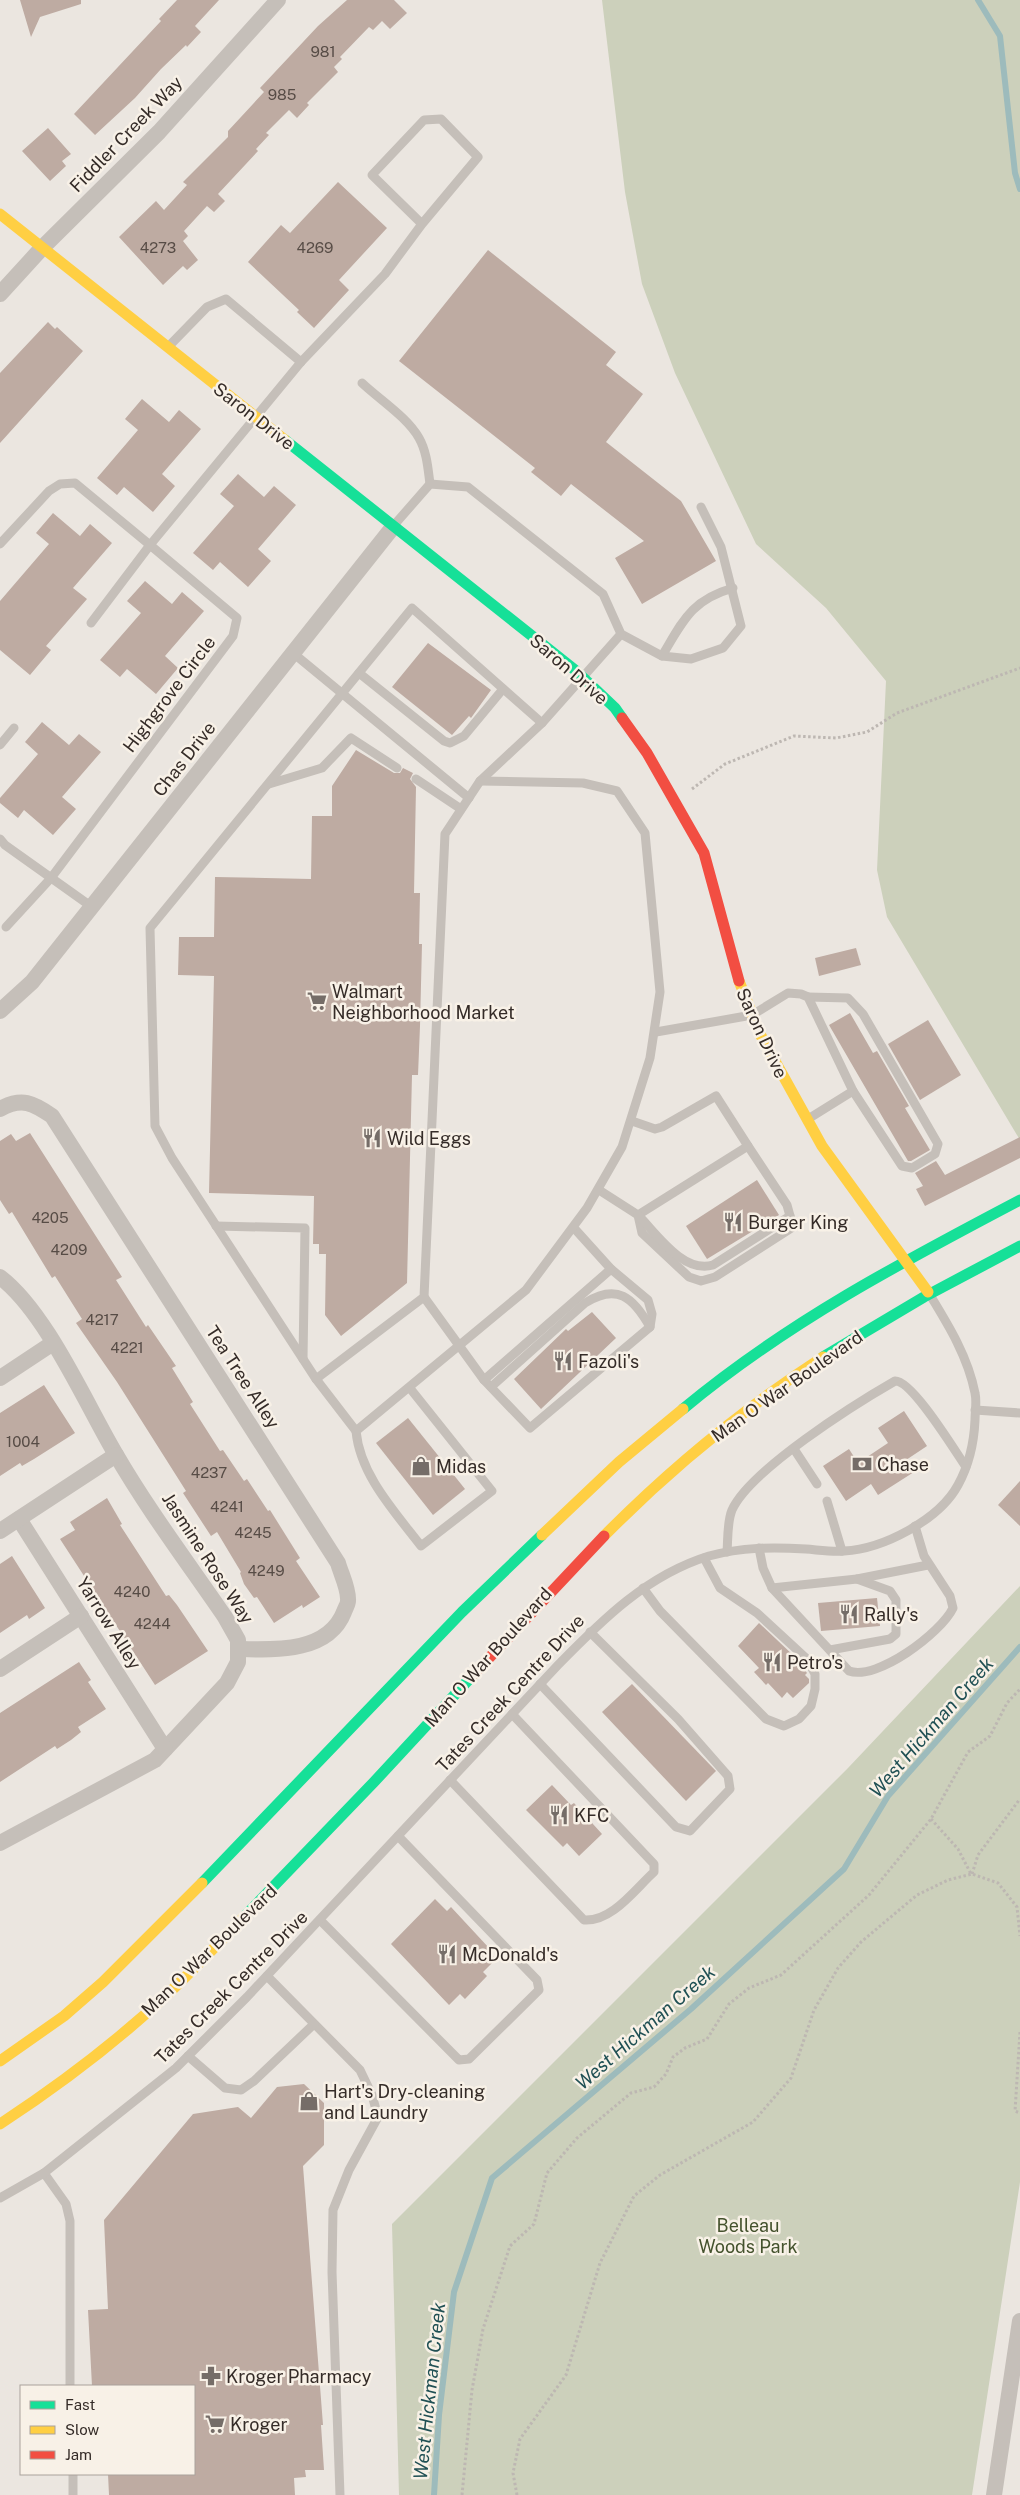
<svg xmlns="http://www.w3.org/2000/svg" width="1020" height="2495" viewBox="0 0 1020 2495" font-family="'Public Sans',sans-serif">
<style>
.green{fill:#ccd0bb}
.lines{fill:none;stroke-linecap:round;stroke-linejoin:round}
.stream{stroke:#9dbbbc;stroke-width:6}
.building{fill:#beaba2}
.path{stroke:#bdb7b2;stroke-width:3;stroke-dasharray:2.5 2.5;stroke-linecap:butt}
.lane{stroke:#c5bfb9;stroke-width:9}
.street{stroke:#c5bfb9;stroke-width:16}
.fast{stroke:#16e098;stroke-width:11}
.slow{stroke:#ffcf43;stroke-width:11}
.jam{stroke:#f24e42;stroke-width:11}
.labels{text-anchor:middle;dominant-baseline:central;stroke-width:5;stroke-linejoin:round;paint-order:stroke}
.number-label{font-size:15px;fill:#574c46}
.street-label{font-size:18px;fill:#352c28;stroke:#f8f1e7}
.poi-label{font-size:18px;fill:#352c28;stroke:#f8f1e7;text-anchor:start}
.park-label{font-size:18px;fill:#44522d;stroke:#f8f1e7}
.water-label{font-size:19px;font-style:italic;fill:#205054;stroke:#f8f1e7}
</style>
<rect width="100%" height="100%" fill="#ebe6e0"/>
<!-- green -->
<g class="green">
<path d="M602,0H1020V1140L887,917L877,870L886,681L826,608L756,544L675,373L642,284L625,192Z"/>
<path d="M1020,1586V2182L972,2495H399L392,2224L848,1768Z"/>
</g>
<g class="lines">
<!-- stream -->
<g class="stream">
<path d="M978,0L1000,36L1015,173L1020,189"/>
<path d="M434,2495L439,2415L454,2292L492,2178L691,2009L844,1869L888,1796L1020,1647"/>
</g>
</g>
<!-- building -->
<g class="building">
<path d="M20,0H81V4L40,17L31,37Z"/>
<path d="M177,0H219L195,26L201,32L187,47L186,45L161,69L135,98L95,135L74,114L161,21L159,19Z"/>
<path d="M347,0H394L407,13L390,29L382,21L373,30L369,27L340,57L342,59L334,67L338,72L307,103L309,105L297,118L289,110L266,133L269,135L256,149L258,151L218,194L225,201L214,212L207,206L184,231L188,236L183,241L198,260L187,270L183,266L163,285L119,237L156,201L164,210L187,185L183,182L228,137V131L264,92L260,88L318,26Z"/>
<path d="M48,128L71,154L62,161L66,166L50,181L22,151Z"/>
<path d="M338,182L387,228L339,280L349,290L314,328L297,312L299,310L248,262L281,225L290,233Z"/>
<path d="M488,250L616,352L606,365L643,394L606,442L681,501L716,561L642,604L615,558L644,541L571,484L561,496L531,472L535,468L399,361Z"/>
<path d="M48,322L55,329L57,327L83,351L0,443V373Z"/>
<path d="M142,399L169,422L179,410L201,429L162,474L175,486L153,512L124,487L117,495L97,478L138,430L125,419Z"/>
<path d="M238,474L264,497L274,486L296,505L258,549L271,561L248,587L220,562L213,570L193,553L234,506L220,494Z"/>
<path d="M53,513L80,536L90,524L112,543L73,588L87,599L46,646L51,650L30,675L0,650V601L49,544L36,533Z"/>
<path d="M145,581L172,604L182,592L204,611L165,656L178,668L156,694L127,669L120,677L100,660L141,613L127,601Z"/>
<path d="M428,643L491,690L471,718L469,716L452,735L392,687Z"/>
<path d="M42,722L69,745L79,734L101,752L62,797L76,809L53,835L24,810L18,818L0,803V798L38,754L25,742Z"/>
<path d="M356,750L394,773H400L403,768L413,773L410,779L416,787L414,893H420L419,944H422L420,1026L418,1075H412L407,1283L341,1336L325,1315L326,1254H319V1244H313L314,1196L209,1193L214,976L178,975L179,937H214L215,877L311,879L312,816H332V786Z"/>
<path d="M856,948L861,965L819,976L815,958Z"/>
<path d="M850,1013L873,1053L877,1051L909,1106L905,1108L930,1150L911,1161H908L829,1025Z"/>
<path d="M928,1020L961,1075L920,1100L888,1044Z"/>
<path d="M30,1133L122,1277L116,1280L146,1327L148,1325L176,1366L172,1368L193,1402L190,1404L220,1451L223,1450L244,1481L247,1479L268,1511L270,1510L300,1558L296,1561L320,1597L303,1608L302,1605L274,1623L257,1597L254,1598L244,1584L240,1573L241,1572L217,1532L211,1536L183,1493L186,1491L117,1382L76,1323L82,1319L55,1276L52,1278L12,1212L9,1214L0,1200V1141L11,1134L16,1141Z"/>
<path d="M1020,1137V1158L925,1206L916,1189L923,1186L915,1173L936,1161L945,1175Z"/>
<path d="M757,1180L779,1215L707,1259L686,1226Z"/>
<path d="M592,1312L616,1338L541,1409L514,1379L566,1329L568,1331Z"/>
<path d="M44,1385L75,1433L34,1459L22,1466L20,1463L0,1476V1413Z"/>
<path d="M904,1411L927,1446L906,1460L914,1472L878,1495L871,1484L846,1501L823,1466L849,1449L858,1463L888,1443L878,1428Z"/>
<path d="M408,1418L465,1489L433,1515L376,1443Z"/>
<path d="M1020,1481V1526L998,1505Z"/>
<path d="M107,1498L122,1524L120,1525L166,1596L169,1595L177,1605L208,1651L155,1685L60,1539L75,1530L70,1522Z"/>
<path d="M12,1556L45,1608L29,1619L27,1615L0,1633V1564Z"/>
<path d="M877,1598L880,1626L821,1631L818,1603Z"/>
<path d="M759,1623L794,1656L807,1673L805,1675L809,1679V1683L793,1698L787,1692L782,1698L768,1683L766,1685L754,1672L759,1668L738,1646Z"/>
<path d="M79,1662L91,1680L88,1682L106,1709L78,1727L81,1732L71,1740L57,1749L55,1746L0,1782V1713Z"/>
<path d="M632,1684L716,1771L686,1801L602,1712Z"/>
<path d="M552,1785L571,1805L574,1803L602,1834L579,1856L567,1843L563,1847L526,1810Z"/>
<path d="M435,1899L447,1911L451,1907L489,1948L487,1950L496,1959L483,1972L487,1976L465,1999L460,1994L449,2005L391,1944Z"/>
<path d="M304,2084L324,2103V2145L303,2166L323,2425H321L324,2470H305L306,2477L294,2478L295,2495H109L108,2474H194V2386H92L88,2310L108,2309L104,2220L193,2114L238,2107L251,2118L277,2087Z"/>
</g>
<g class="lines">
<!-- path -->
<g class="path">
<path d="M692,789L725,764L794,736L836,738L867,732L897,713L1020,668"/>
<path d="M931,1819L958,1849L971,1874"/>
<path d="M972,1874L978,1855L1020,1799"/>
<path d="M1020,2032L1015,2111L1020,2113"/>
<path d="M462,2495L472,2390L483,2329L510,2246L534,2224L547,2173L577,2138L631,2093L654,2087L666,2074L673,2057L685,2048L707,2039L729,2004L749,1988L781,1975L869,1895L931,1819L968,1752L990,1736L1007,1703L1020,1689"/>
<path d="M517,2495L513,2473L520,2439L566,2375L600,2263L634,2196L660,2175L753,2122L791,2078L814,2010L838,1968L861,1942L917,1895L948,1880L972,1874L998,1883L1017,1907L1020,1936"/>
</g>
<!-- lane -->
<g class="lane">
<path d="M169,346L207,307L226,299L301,362"/>
<path d="M362,383C380,400 407,417 419,438C427,452 428,469 430,484"/>
<path d="M395,524L430,484L468,487L603,594L621,634L662,656L691,659L723,648L741,626L721,547L701,507"/>
<path d="M0,544L49,491L60,484L75,483L150,545L301,362L385,274L422,224L478,157L441,119L424,120L372,175L422,224"/>
<path d="M293,653L469,798"/>
<path d="M662,656C683,621 691,600 733,588"/>
<path d="M359,673L444,741L450,743L464,736L503,689"/>
<path d="M0,745L14,728"/>
<path d="M416,779L461,809"/>
<path d="M269,784L322,768L351,738L397,768"/>
<path d="M0,839L5,845L92,907"/>
<path d="M6,927L51,878L233,636L237,618L150,545L91,623"/>
<path d="M808,997L848,998L863,1014L938,1144L935,1154L912,1168L902,1166L853,1091"/>
<path d="M656,1032L752,1015L788,993L801,994L808,997L853,1091L808,1119"/>
<path d="M599,1190L638,1215L748,1146L716,1096L662,1127L655,1129L632,1121"/>
<path d="M638,1215L642,1233L689,1277L701,1281L715,1277L793,1227L787,1205L748,1146"/>
<path d="M638,1215C656,1233 683,1274 713,1265L790,1216"/>
<path d="M216,1226L305,1228L303,1359"/>
<path d="M424,1297L484,1380L530,1428L650,1327L652,1314L648,1300L611,1269L574,1228"/>
<path d="M316,1379L424,1297L445,834L480,781L542,723L621,634"/>
<path d="M484,1380L611,1269"/>
<path d="M409,1387L492,1491L421,1546C395,1512 360,1475 356,1431L526,1290L587,1208L622,1147L650,1058L660,992L645,833L617,791L583,783L480,781"/>
<path d="M491,1387L585,1303C617,1283 633,1297 650,1327"/>
<path d="M975,1410L1020,1413"/>
<path d="M356,1431L316,1379L172,1158L155,1126L150,928L412,608L542,723"/>
<path d="M794,1449L817,1484"/>
<path d="M827,1501L842,1551"/>
<path d="M759,1548L763,1568L772,1588L849,1671C877,1681 941,1633 953,1608L950,1596L924,1556L915,1526"/>
<path d="M727,1552C728,1540 727,1522 732,1510C750,1470 855,1404 895,1381C912,1380 955,1451 966,1467"/>
<path d="M857,1579L928,1565"/>
<path d="M643,1588L660,1611L766,1719L784,1726L799,1719L811,1706L815,1689V1674L807,1659L757,1613L720,1588L704,1558"/>
<path d="M772,1588L857,1579L890,1591L896,1600V1634L890,1639L830,1650"/>
<path d="M540,1684L676,1827L690,1831L730,1789L728,1776L678,1719L590,1632"/>
<path d="M450,1780L584,1920C612,1922 635,1889 654,1872V1864L512,1714"/>
<path d="M320,1920L459,2060L469,2059L539,1990L537,1980L398,1836"/>
<path d="M267,1976L360,2070L372,2095L378,2117L349,2170L333,2210L332,2272L340,2495"/>
<path d="M188,2056L225,2088L241,2090L254,2081L314,2024"/>
<path d="M44,2173L66,2204L70,2221V2386"/>
<path d="M0,2198L44,2173L176,2068L247,1997L558,1665C602,1620 647,1575 709,1556C742,1547 773,1547 806,1549C819,1550 832,1552 844,1551C883,1549 939,1520 958,1485C969,1465 974,1443 975,1420C975,1411 977,1402 975,1393C968,1357 949,1326 930,1295"/>
<path d="M73,2474V2495"/>
</g>
<!-- street -->
<g class="street">
<path d="M0,294L41,249L159,132L278,0"/>
<path d="M0,1011L32,982L393,527"/>
<path d="M0,1109C22,1097 33,1103 52,1116L338,1563C341,1574 349,1589 348,1601C348,1604 345,1609 344,1612C328,1653 274,1650 238,1649"/>
<path d="M0,1277C46,1312 85,1402 115,1453C148,1510 188,1563 225,1617L238,1640V1662L227,1683L155,1760L0,1843"/>
<path d="M0,1378L53,1343"/>
<path d="M19,1519L165,1749"/>
<path d="M0,1531L116,1455"/>
<path d="M0,1669L81,1616"/>
<path d="M994,2495L1020,2321"/>
</g>
<!-- fast -->
<g class="fast">
<path d="M285,440L575,670L615,708L622,718"/>
<path d="M823,1357L924,1297L1020,1246"/>
<path d="M683,1409C786,1323 902,1262 1020,1200"/>
<path d="M202,1883L462,1612L542,1535"/>
<path d="M245,1916L374,1782L474,1674"/>
</g>
<!-- slow -->
<g class="slow">
<path d="M0,214L285,440"/>
<path d="M739,981L760,1034L822,1146L928,1292"/>
<path d="M542,1535L619,1462L683,1409"/>
<path d="M604,1536C671,1468 743,1409 823,1357"/>
<path d="M0,2061L64,2016L103,1982L202,1883"/>
<path d="M0,2124C61,2084 119,2040 172,1990C197,1966 221,1941 245,1916"/>
</g>
<!-- jam -->
<g class="jam">
<path d="M622,718L647,753L704,853L739,981"/>
<path d="M474,1674L604,1536"/>
</g>
</g>
<!-- icons -->
<defs>
<symbol id="supermarket-bare" viewBox="-9 -9 18 18"><path d="M-6-5.5h2.5l.6 2H6L4.5 2H-2.5L-4.4-4H-6ZM-1.5 3.2a1.3 1.3 0 1 0 .1 0ZM3 3.2a1.3 1.3 0 1 0 .1 0Z" fill="#756d68" stroke="#f8f1e7" stroke-width="2.5" paint-order="stroke"/></symbol>
<symbol id="restaurant-bare" viewBox="-9 -9 18 18"><path d="M-5-6h1v4h1v-4h1v4h1v-4h1v5L-1.5 .5V6h-2V.5L-5-1ZM5-6V6H3V1.5H1.5Q1.5-4 5-6Z" fill="#756d68" stroke="#f8f1e7" stroke-width="2.5" paint-order="stroke"/></symbol>
<symbol id="bank-bare" viewBox="-9 -9 18 18"><path d="M-6-4H6V4H-6ZM0-2.3a2.3 2.3 0 1 0 0 4.6a2.3 2.3 0 1 0 0-4.6Z" fill="#756d68" stroke="#f8f1e7" stroke-width="2.5" paint-order="stroke"/></symbol>
<symbol id="shop-bare" viewBox="-9 -9 18 18"><path d="M-5-2.5h2.3a2.7 3.5 0 0 1 5.4 0H5L5.5 6h-11ZM-1.5-2.5h3a1.5 2.3 0 0 0-3 0Z" fill="#756d68" stroke="#f8f1e7" stroke-width="2.5" paint-order="stroke"/></symbol>
<symbol id="pharmacy-bare" viewBox="-9 -9 18 18"><path d="M-2-6h4v4h4v4h-4v4h-4v-4h-4v-4h4Z" fill="#756d68" stroke="#f8f1e7" stroke-width="2.5" paint-order="stroke"/></symbol>
</defs>
<g fill-rule="evenodd">
<use href="#supermarket-bare" x="303" y="987" width="28" height="28"/>
<use href="#restaurant-bare" x="358" y="1124" width="28" height="28"/>
<use href="#restaurant-bare" x="719" y="1208" width="28" height="28"/>
<use href="#restaurant-bare" x="549" y="1347" width="28" height="28"/>
<use href="#bank-bare" x="848" y="1450" width="28" height="28"/>
<use href="#shop-bare" x="407" y="1452" width="28" height="28"/>
<use href="#restaurant-bare" x="835" y="1600" width="28" height="28"/>
<use href="#restaurant-bare" x="758" y="1648" width="28" height="28"/>
<use href="#restaurant-bare" x="545" y="1801" width="28" height="28"/>
<use href="#restaurant-bare" x="433" y="1940" width="28" height="28"/>
<use href="#shop-bare" x="295" y="2087" width="28" height="28"/>
<use href="#pharmacy-bare" x="197" y="2362" width="28" height="28"/>
<use href="#supermarket-bare" x="201" y="2410" width="28" height="28"/>
</g>
<g class="labels">
<!-- number labels -->
<g class="number-label">
<text x="323" y="51">981</text>
<text x="282" y="94">985</text>
<text x="158" y="247">4273</text>
<text x="315" y="247">4269</text>
<text x="50" y="1217">4205</text>
<text x="69" y="1249">4209</text>
<text x="102" y="1319">4217</text>
<text x="127" y="1347">4221</text>
<text x="23" y="1441">1004</text>
<text x="209" y="1472">4237</text>
<text x="227" y="1506">4241</text>
<text x="253" y="1532">4245</text>
<text x="266" y="1570">4249</text>
<text x="132" y="1591">4240</text>
<text x="152" y="1623">4244</text>
</g>
<!-- street labels -->
<g class="street-label">
<text transform="translate(126 134) rotate(-46)">Fiddler Creek Way</text>
<text transform="translate(254 416) rotate(38)">Saron Drive</text>
<text transform="translate(569 669) rotate(41)">Saron Drive</text>
<text transform="translate(169 694) rotate(-53)">Highgrove Circle</text>
<text transform="translate(184 759) rotate(-52)">Chas Drive</text>
<text transform="translate(762 1033) rotate(65)">Saron Drive</text>
<text transform="translate(243 1377) rotate(57)">Tea Tree Alley</text>
<text transform="translate(787 1386) rotate(-35)">Man O War Boulevard</text>
<text transform="translate(208 1558) rotate(57)">Jasmine Rose Way</text>
<text transform="translate(109 1623) rotate(58)">Yarrow Alley</text>
<text transform="translate(488 1657) rotate(-48)">Man O War Boulevard</text>
<text transform="translate(510 1693) rotate(-47)">Tates Creek Centre Drive</text>
<text transform="translate(209 1950) rotate(-44)">Man O War Boulevard</text>
<text transform="translate(231 1987) rotate(-45)">Tates Creek Centre Drive</text>
</g>
<!-- poi labels -->
<g class="poi-label">
<text x="332" y="991">Walmart<tspan x="332" dy="21">Neighborhood Market</tspan></text>
<text x="387" y="1138">Wild Eggs</text>
<text x="748" y="1222">Burger King</text>
<text x="578" y="1361">Fazoli's</text>
<text x="877" y="1464">Chase</text>
<text x="436" y="1466">Midas</text>
<text x="864" y="1614">Rally's</text>
<text x="787" y="1662">Petro's</text>
<text x="574" y="1815">KFC</text>
<text x="462" y="1954">McDonald's</text>
<text x="324" y="2091">Hart's Dry-cleaning<tspan x="324" dy="21">and Laundry</tspan></text>
<text x="226" y="2376">Kroger Pharmacy</text>
<text x="230" y="2424">Kroger</text>
</g>
<!-- park labels -->
<g class="park-label">
<text x="748" y="2225">Belleau<tspan x="748" dy="21">Woods Park</tspan></text>
</g>
<!-- water labels -->
<g class="water-label">
<text transform="translate(931 1727) rotate(-49)">West Hickman Creek</text>
<text transform="translate(645 2027) rotate(-41)">West Hickman Creek</text>
<text transform="translate(429 2391) rotate(-84)">West Hickman Creek</text>
</g>
</g>
<!-- legend -->
<rect x="20" y="2385" width="175" height="90" fill="#f8f1e7" stroke="#aaa29b"/>
<rect x="30" y="2401" width="25" height="8" fill="#16e098" stroke="#aaa29b"/>
<text x="65" y="2410" font-size="15" fill="#352c28">Fast</text>
<rect x="30" y="2426" width="25" height="8" fill="#ffcf43" stroke="#aaa29b"/>
<text x="65" y="2435" font-size="15" fill="#352c28">Slow</text>
<rect x="30" y="2451" width="25" height="8" fill="#f24e42" stroke="#aaa29b"/>
<text x="65" y="2460" font-size="15" fill="#352c28">Jam</text>
</svg>
